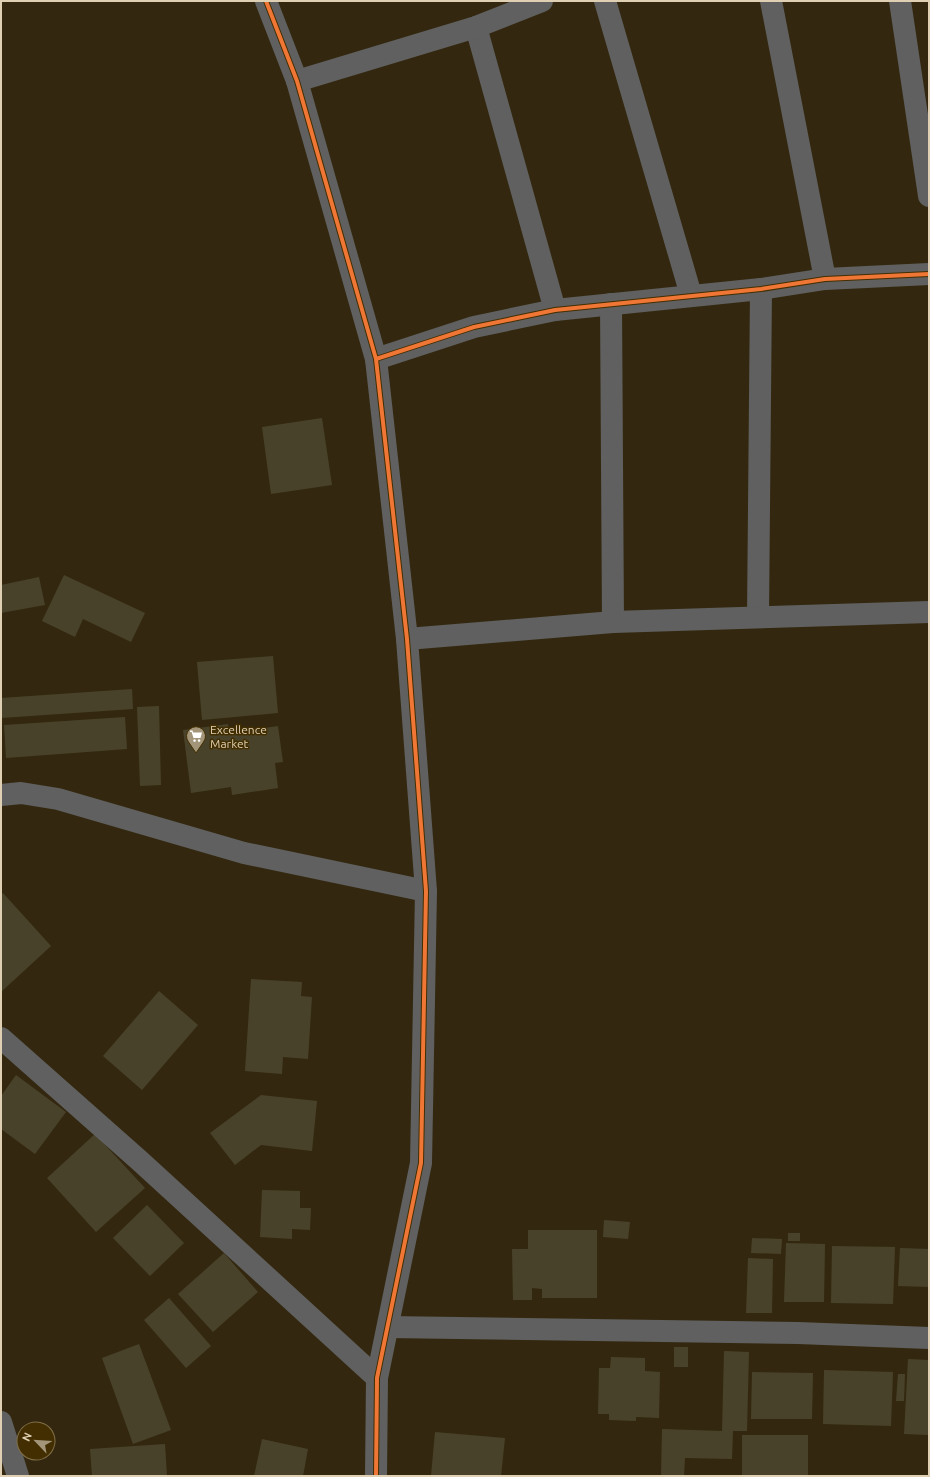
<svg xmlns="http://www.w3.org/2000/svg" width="930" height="1477" viewBox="0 0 930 1477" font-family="Ubuntu,sans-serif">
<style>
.building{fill:#49422a}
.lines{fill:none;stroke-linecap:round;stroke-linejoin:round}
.minor{stroke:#606060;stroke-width:22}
.cycleway-casing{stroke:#422e00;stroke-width:6}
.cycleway{stroke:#f07635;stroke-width:4}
.labels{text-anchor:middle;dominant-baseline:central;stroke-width:3;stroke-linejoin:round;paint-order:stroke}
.poi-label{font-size:12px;fill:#dfd0b4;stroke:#422e00;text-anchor:start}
</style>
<rect width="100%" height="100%" fill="#33280f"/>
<!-- building -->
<g class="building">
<path d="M322,418L332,485L271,494L262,427Z"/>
<path d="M64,575L145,613L131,642L83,619L75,637L42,621Z"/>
<path d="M39,577L45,605L1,613V585Z"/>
<path d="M273,656L278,713L202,720L197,662Z"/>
<path d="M132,689L133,709L1,718V698Z"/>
<path d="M159,706L161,785L140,786L137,707Z"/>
<path d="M125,717L127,749L6,758L4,725Z"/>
<path d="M228,724L229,733L278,726L283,762L275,763L278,788L232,795L231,787L191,793L183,730Z"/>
<path d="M3,893L51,946L1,992V895Z"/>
<path d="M251,979L302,982L301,996L312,997L308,1059L283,1057L282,1074L245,1071Z"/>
<path d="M159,991L198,1025L142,1090L103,1056Z"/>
<path d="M16,1075L66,1112L35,1154L1,1129V1096Z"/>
<path d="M261,1095L317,1101L312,1151L261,1145L235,1165L210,1133Z"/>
<path d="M95,1134L145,1188L96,1232L47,1178Z"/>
<path d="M262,1190L300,1191V1208H311L310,1230L292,1229V1239L260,1237Z"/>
<path d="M147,1205L184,1243L150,1276L113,1238Z"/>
<path d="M604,1220L630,1222L628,1239L603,1237Z"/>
<path d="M528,1230H597V1298H542V1289L532,1288V1300H513L512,1249H528Z"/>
<rect x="788" y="1233" width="12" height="8"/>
<path d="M752,1238L782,1239L781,1254L751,1253Z"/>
<path d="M786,1243L825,1244L824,1302H784Z"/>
<path d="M832,1246L895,1247L893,1304L831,1303Z"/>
<path d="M900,1248L929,1249V1287L898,1286Z"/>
<path d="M224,1253L258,1292L213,1332L178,1294Z"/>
<path d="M748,1258L773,1259L772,1313H746Z"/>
<path d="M169,1298L211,1346L186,1368L144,1320Z"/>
<path d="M139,1344L171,1430L133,1444L102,1358Z"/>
<rect x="674" y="1347" width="14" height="20"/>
<path d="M724,1351L749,1352L747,1431H733L732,1459L685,1458L684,1476H661L662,1429L722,1431Z"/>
<path d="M611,1357L645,1358V1371L660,1372L659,1418L636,1417V1421L609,1420V1414H598L599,1368H610Z"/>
<path d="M908,1359L929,1360V1435L904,1434Z"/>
<path d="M824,1370L893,1372L891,1426L823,1424Z"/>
<path d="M752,1372L813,1373L812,1419H751Z"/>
<path d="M898,1374H905L904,1401H896Z"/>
<path d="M435,1432L505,1438L501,1476H431Z"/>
<rect x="742" y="1435" width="66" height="41"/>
<path d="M262,1439L308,1449L303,1476H254Z"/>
<path d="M165,1444L167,1476H92L90,1449Z"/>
</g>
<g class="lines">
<!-- minor -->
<g class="minor">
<path d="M266,1L297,81L376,359L407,639L426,891L421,1163L377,1378L376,1476"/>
<path d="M605,1L691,295"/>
<path d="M771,1L825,279"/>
<path d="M900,1L929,196"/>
<path d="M476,27L555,310"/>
<path d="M297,81L476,27L542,1"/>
<path d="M611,304L613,622"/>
<path d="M376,359L474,327L555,310L761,289L825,279L929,274"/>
<path d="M758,617L761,289"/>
<path d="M407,639L613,622L929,612"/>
<path d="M1,795L21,793L58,799L244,853L426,891"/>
<path d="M1,1038L140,1161L377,1378"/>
<path d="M388,1327L798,1333L929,1338"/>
<path d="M1,1422L18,1476"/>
</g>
<defs>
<g id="cycleway">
<path d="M266,1L297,81L376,359L407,639L426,891L421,1163L377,1378L376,1476"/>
<path d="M376,359L474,327L555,310L761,289L825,279L929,274"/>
</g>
</defs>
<!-- cycleway casing -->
<use href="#cycleway" class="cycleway-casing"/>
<!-- cycleway -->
<use href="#cycleway" class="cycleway"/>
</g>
<!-- icons -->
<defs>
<symbol id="supermarket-pin" viewBox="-11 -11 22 30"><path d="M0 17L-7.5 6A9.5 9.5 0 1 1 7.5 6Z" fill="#a3957a" stroke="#422e00"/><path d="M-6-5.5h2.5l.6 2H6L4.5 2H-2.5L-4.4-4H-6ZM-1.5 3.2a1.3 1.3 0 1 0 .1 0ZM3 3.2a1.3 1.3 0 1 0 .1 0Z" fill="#fff"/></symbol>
</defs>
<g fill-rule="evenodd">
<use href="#supermarket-pin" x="185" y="725" width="22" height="30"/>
</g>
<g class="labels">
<!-- poi labels -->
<g class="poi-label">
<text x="210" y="729">Excellence<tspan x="210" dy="14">Market</tspan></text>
</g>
</g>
<!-- border -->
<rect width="930" height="1477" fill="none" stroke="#dfd0b4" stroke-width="4"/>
<!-- north arrow -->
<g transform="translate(36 1441) rotate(295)"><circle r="19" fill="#422e00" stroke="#816f48"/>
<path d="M0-3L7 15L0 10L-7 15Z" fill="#a3957a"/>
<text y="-6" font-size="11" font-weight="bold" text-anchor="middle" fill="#dfd0b4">N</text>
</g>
</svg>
